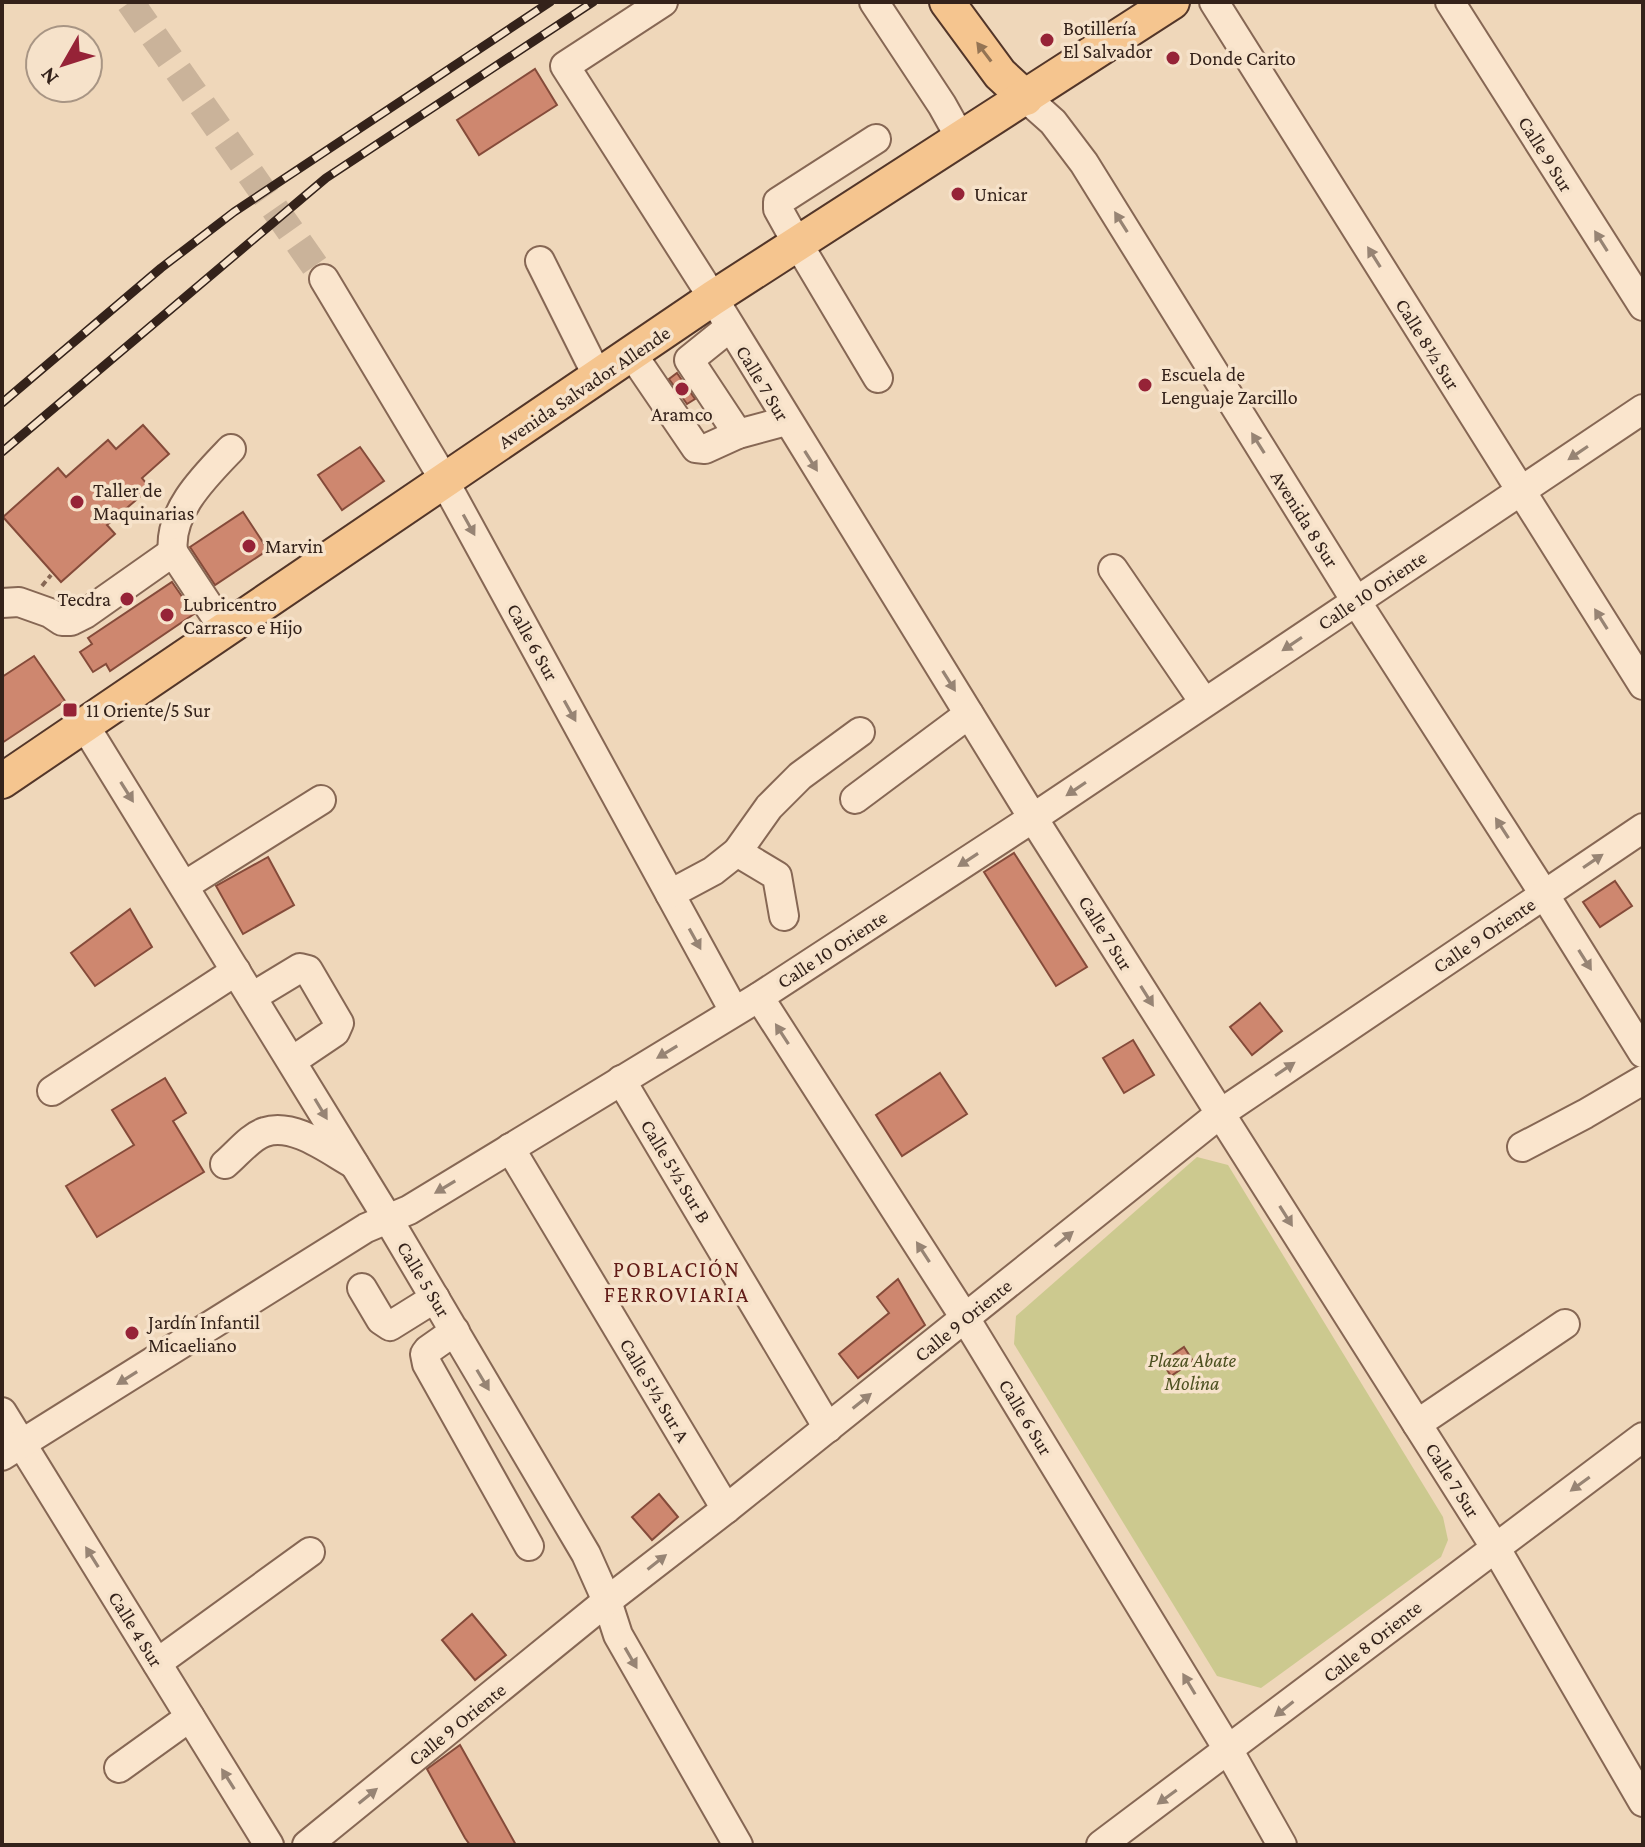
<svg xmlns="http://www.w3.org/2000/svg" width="1645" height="1847" viewBox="0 0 1645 1847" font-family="'Crimson Pro',serif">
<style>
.green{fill:#ccc98f}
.building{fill:#ce876f;stroke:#854b3a;stroke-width:2}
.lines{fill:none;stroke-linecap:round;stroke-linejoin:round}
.minor-tunnel{stroke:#cab39a;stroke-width:28;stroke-dasharray:28 14;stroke-linecap:butt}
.minor-casing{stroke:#866754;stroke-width:32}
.major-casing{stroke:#533629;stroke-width:38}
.path{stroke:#866754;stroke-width:4;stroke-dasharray:6 4;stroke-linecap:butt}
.minor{stroke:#fae5cd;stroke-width:28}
.major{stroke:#f5c58f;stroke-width:34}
.rail-casing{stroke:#34221a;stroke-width:9}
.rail{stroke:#f6e2ca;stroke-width:6;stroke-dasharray:18;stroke-linecap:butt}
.oneway{fill:#947454}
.oneway2{fill:#978474}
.poi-dot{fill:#962337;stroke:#f6e2ca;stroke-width:3}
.labels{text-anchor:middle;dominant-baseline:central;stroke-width:7;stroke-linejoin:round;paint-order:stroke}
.poi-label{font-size:20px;fill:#34221a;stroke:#f6e2ca;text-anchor:start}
.street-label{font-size:20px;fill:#34221a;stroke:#f6e2ca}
.park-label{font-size:20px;font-style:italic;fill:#4d5120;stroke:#f6e2ca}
.neighbourhood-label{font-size:22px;letter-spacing:2px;fill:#621c18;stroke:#f6e2ca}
</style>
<rect width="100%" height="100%" fill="#efd7ba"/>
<!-- green -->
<path class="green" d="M1197,1157L1228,1165L1443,1517L1448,1540L1441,1557L1261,1688L1217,1676L1014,1344L1016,1316Z"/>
<!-- building -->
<g class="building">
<path d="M535,69L557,105L479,155L457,120Z"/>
<path d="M677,373L695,399L687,404L669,379Z"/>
<path d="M143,425L169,454L142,478L150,488L107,525L115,534L61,582L3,517L58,468L66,477L108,440L116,449Z"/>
<path d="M360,447L384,481L342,510L318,475Z"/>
<path d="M243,512L268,550L215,585L190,547Z"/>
<path d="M172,582L194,614L110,671L106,664L93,672L80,652L92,644L88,638Z"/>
<path d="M34,656L65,701L2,743V677Z"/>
<path d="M1014,853L1087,967L1056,986L984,872Z"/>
<path d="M268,857L294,905L243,934L216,886Z"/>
<path d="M1615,881L1632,906L1600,927L1583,902Z"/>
<path d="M130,909L152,947L95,986L71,953Z"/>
<path d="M1260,1003L1282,1031L1252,1055L1230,1027Z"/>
<path d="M1133,1040L1154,1075L1124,1093L1103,1058Z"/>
<path d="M940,1073L967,1114L902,1156L876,1115Z"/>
<path d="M165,1078L186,1113L173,1121L204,1172L97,1237L66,1186L134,1145L112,1110Z"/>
<path d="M898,1279L925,1325L858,1378L839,1354L889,1313L877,1297Z"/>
<path d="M1184,1347L1193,1361L1171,1376L1162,1362Z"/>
<path d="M659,1494L678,1517L652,1540L632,1517Z"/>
<path d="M472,1614L506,1655L475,1680L442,1640Z"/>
<path d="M460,1745L516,1845H470L465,1838L427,1769Z"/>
</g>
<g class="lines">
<!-- minor-tunnel -->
<path class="minor-tunnel" d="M130,2L324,279"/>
<defs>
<g id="minor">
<path d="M663,2L565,66L713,298L1033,818L1495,1547L1643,1802"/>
<path d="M874,2L942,105L961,139"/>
<path d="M1214,2L1643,685"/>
<path d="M1450,2L1643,306"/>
<path d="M1026,98L1053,122L1084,163L1356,601L1544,894L1643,1053"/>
<path d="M876,139L778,202V209L788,227L878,378"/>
<path d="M540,261L598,377"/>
<path d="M324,279L436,466L734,1011"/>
<path d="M730,327L689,360L738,434"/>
<path d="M632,354L696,448L705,449L738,434L786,421"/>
<path d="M173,552C168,512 205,476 231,449"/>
<path d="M1113,569L1204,702"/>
<path d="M2,603L19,602L50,613L62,621H71L85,614L173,552L214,614L228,629"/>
<path d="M85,726L388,1219L586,1554L607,1601L618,1635L738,1845"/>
<path d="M855,799L969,714"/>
<path d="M737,852L777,876L784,916"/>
<path d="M184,886L321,800"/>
<path d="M670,894L713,871L737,852L769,807L800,776L860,732"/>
<path d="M252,997L300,968L308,970L339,1023L335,1032L292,1061"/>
<path d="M759,997L965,1318L1229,1751L1282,1845"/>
<path d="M621,1080L828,1428"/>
<path d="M52,1091L236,971"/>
<path d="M1522,1147L1585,1114L1643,1080"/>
<path d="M510,1148L726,1509"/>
<path d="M225,1164C237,1154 251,1136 265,1132C294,1122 330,1151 354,1164"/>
<path d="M362,1288L381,1320L390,1326L435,1298"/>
<path d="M455,1331L428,1350L425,1354L427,1364L529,1546"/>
<path d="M2,1412L269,1845"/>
<path d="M1417,1424L1565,1324"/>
<path d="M2,1456L366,1228L409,1210L759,997L1033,818L1643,409"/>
<path d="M157,1663L310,1552"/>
<path d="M119,1768L190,1717"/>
<path d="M307,1845L607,1601L726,1509L1221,1113L1643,828"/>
<path d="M1101,1845L1643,1437"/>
</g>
<g id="major">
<path d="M947,2L1000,74L1026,98"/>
<path d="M2,781L713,298L1172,2"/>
</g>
</defs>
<!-- minor casing -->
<use href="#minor" class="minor-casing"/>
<!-- major casing -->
<use href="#major" class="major-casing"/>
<!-- path -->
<path class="path" d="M42,586L51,575"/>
<!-- minor -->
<use href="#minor" class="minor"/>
<!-- major -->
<use href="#major" class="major"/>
<defs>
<g id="rail">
<path d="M2,403L161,268L234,212L550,2"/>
<path d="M2,452L326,178L593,2"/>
</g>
</defs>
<!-- rail casing -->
<use href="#rail" class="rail-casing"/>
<!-- rail -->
<use href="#rail" class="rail"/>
</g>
<!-- one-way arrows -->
<defs><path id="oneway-solid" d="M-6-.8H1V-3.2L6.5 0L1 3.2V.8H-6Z" transform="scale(2)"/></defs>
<use class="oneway" href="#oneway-solid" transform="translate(984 52) rotate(-127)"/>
<g class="oneway2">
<use href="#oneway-solid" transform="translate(1121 222) rotate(-122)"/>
<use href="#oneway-solid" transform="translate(1601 241) rotate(-122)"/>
<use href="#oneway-solid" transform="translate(1374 257) rotate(-122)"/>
<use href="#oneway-solid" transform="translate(1258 443) rotate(-122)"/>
<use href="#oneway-solid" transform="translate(1578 453) rotate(146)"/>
<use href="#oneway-solid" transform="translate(811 461) rotate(58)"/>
<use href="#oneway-solid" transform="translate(469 525) rotate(61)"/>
<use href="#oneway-solid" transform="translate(1601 619) rotate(-122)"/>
<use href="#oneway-solid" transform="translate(1292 644) rotate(146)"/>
<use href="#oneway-solid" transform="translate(949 681) rotate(58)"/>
<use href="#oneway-solid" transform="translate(570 711) rotate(61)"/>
<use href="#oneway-solid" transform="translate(1076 789) rotate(146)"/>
<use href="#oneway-solid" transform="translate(127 792) rotate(58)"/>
<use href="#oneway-solid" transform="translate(1502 828) rotate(-123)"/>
<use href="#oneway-solid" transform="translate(968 860) rotate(147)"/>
<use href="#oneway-solid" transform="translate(1593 861) rotate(-34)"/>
<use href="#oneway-solid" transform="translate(695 939) rotate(61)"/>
<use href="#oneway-solid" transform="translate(1585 960) rotate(58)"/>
<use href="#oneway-solid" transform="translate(1147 996) rotate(58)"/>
<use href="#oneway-solid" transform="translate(782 1034) rotate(-123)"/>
<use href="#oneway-solid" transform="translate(667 1052) rotate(149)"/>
<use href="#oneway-solid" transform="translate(1285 1069) rotate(-34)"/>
<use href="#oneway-solid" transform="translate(321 1109) rotate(59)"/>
<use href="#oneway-solid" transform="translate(445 1187) rotate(149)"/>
<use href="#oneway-solid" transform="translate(1286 1216) rotate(58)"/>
<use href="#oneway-solid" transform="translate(1064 1239) rotate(-39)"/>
<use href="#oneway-solid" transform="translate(923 1252) rotate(-123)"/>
<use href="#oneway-solid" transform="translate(127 1378) rotate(148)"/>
<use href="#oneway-solid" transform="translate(483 1380) rotate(59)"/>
<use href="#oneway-solid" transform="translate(862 1401) rotate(-39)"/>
<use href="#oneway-solid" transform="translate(1580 1484) rotate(144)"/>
<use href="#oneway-solid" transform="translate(92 1557) rotate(-122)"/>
<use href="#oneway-solid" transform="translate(657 1562) rotate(-38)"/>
<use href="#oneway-solid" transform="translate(631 1658) rotate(60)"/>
<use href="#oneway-solid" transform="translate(1189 1684) rotate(-121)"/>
<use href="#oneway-solid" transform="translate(1284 1709) rotate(142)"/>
<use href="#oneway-solid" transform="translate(228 1779) rotate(-122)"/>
<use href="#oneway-solid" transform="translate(368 1796) rotate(-39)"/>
<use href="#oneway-solid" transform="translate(1167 1797) rotate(144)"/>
</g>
<!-- markers -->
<g class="poi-dot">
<circle cx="1047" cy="40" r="8"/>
<circle cx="1173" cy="58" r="8"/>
<circle cx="958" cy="194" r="8"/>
<circle cx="1145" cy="385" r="8"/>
<circle cx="682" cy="389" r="8"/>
<circle cx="77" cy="502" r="8"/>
<circle cx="249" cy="546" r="8"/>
<circle cx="127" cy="599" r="8"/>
<circle cx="167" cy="615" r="8"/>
<rect x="62" y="702" width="16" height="16" rx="4"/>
<circle cx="132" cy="1333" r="8"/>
</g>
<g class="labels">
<!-- poi labels -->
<g class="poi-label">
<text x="1063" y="28">Botillería<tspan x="1063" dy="23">El Salvador</tspan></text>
<text x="1189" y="58">Donde Carito</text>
<text x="974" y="194">Unicar</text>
<text x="1161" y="374">Escuela de<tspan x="1161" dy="23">Lenguaje Zarcillo</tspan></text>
<text x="682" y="414" text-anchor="middle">Aramco</text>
<text x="93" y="490">Taller de<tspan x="93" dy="23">Maquinarias</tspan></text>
<text x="265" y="546">Marvin</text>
<text x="111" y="599" text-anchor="end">Tecdra</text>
<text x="183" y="604">Lubricentro<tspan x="183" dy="23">Carrasco e Hijo</tspan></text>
<text x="86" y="710">11 Oriente/5 Sur</text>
<text x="148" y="1322">Jardín Infantil<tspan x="148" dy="23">Micaeliano</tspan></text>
</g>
<!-- street labels -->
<g class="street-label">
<text transform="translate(1546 154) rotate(58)">Calle 9 Sur</text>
<text transform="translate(1428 344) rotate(58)">Calle 8½ Sur</text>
<text transform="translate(763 383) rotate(59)">Calle 7 Sur</text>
<text transform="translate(584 387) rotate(-34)">Avenida Salvador Allende</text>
<text transform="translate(1305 519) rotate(58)">Avenida 8 Sur</text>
<text transform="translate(1372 590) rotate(-34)">Calle 10 Oriente</text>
<text transform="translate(533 642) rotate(61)">Calle 6 Sur</text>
<text transform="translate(1106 933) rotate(58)">Calle 7 Sur</text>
<text transform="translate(1484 935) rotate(-34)">Calle 9 Oriente</text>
<text transform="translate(832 949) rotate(-33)">Calle 10 Oriente</text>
<text transform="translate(676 1171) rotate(59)">Calle 5½ Sur B</text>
<text transform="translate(424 1279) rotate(59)">Calle 5 Sur</text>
<text transform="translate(963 1320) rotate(-39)">Calle 9 Oriente</text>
<text transform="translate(655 1390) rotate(59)">Calle 5½ Sur A</text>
<text transform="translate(1026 1417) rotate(59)">Calle 6 Sur</text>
<text transform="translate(1453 1480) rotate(58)">Calle 7 Sur</text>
<text transform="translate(136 1629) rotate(58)">Calle 4 Sur</text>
<text transform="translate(1372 1641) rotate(-38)">Calle 8 Oriente</text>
<text transform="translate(457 1724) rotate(-39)">Calle 9 Oriente</text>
</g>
<!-- park labels -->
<g class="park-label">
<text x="1192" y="1360">Plaza Abate<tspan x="1192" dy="23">Molina</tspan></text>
</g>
<!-- neighbourhood labels -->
<g class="neighbourhood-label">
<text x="677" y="1269">POBLACIÓN<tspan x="677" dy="25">FERROVIARIA</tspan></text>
</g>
</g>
<!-- border -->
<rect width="1645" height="1847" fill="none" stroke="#34221a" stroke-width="8"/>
<!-- north arrow -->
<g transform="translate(64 64) rotate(231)"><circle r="38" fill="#f6e2ca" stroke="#a89584" stroke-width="2"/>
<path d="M0-6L14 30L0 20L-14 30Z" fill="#962337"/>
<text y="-12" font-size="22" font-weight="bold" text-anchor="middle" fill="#34221a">N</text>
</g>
</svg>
